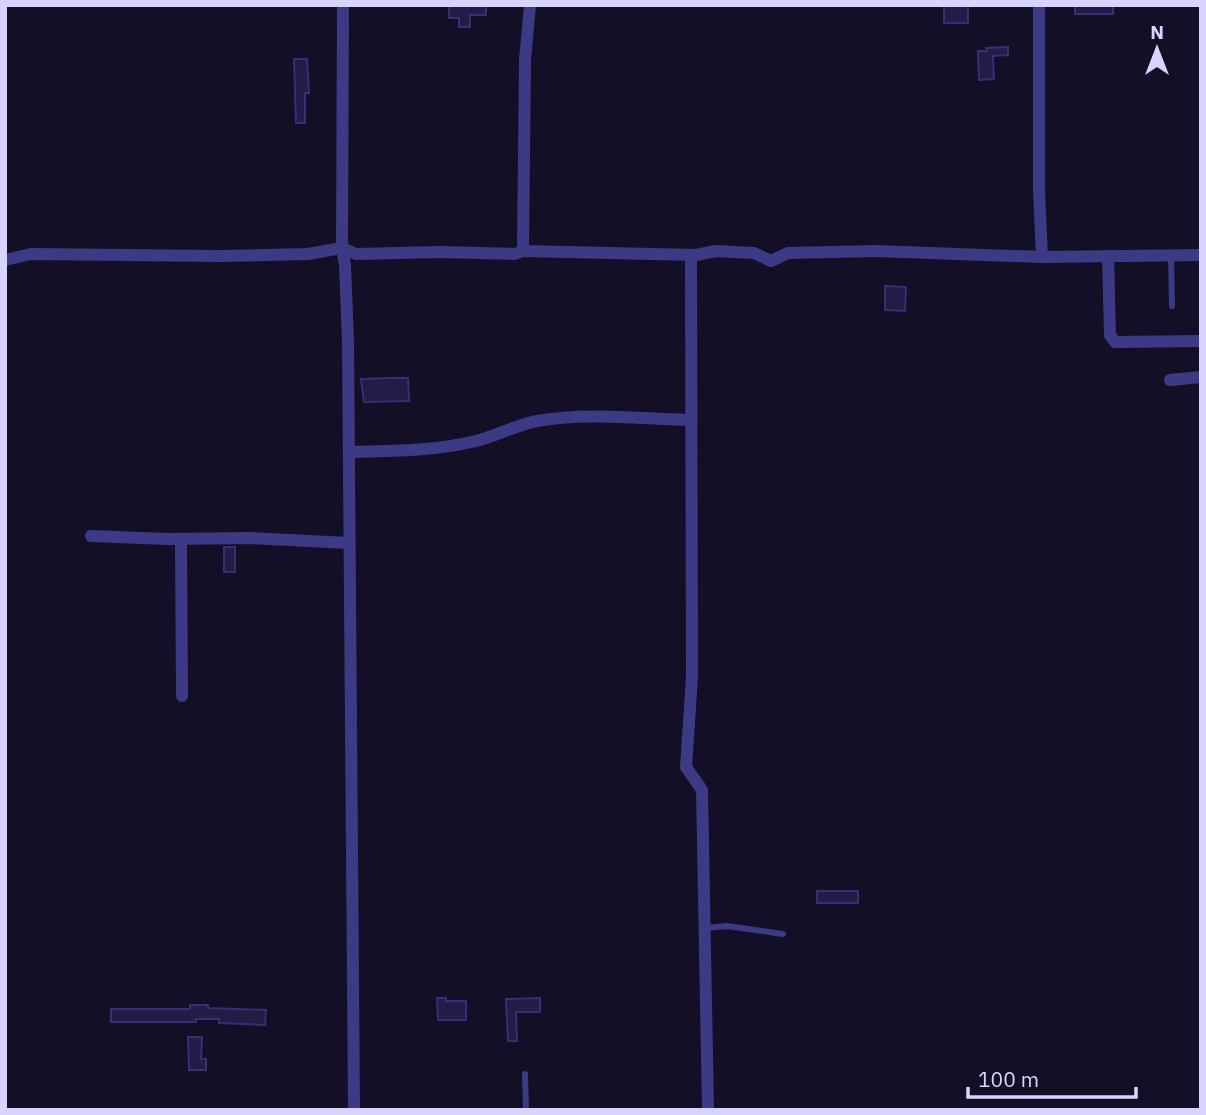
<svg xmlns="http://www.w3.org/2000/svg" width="1206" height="1115" viewBox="0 0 1206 1115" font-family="'IBM Plex Sans',sans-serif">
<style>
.building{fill:#241b47;stroke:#3b2d73;stroke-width:2}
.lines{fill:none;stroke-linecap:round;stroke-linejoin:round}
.service{stroke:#3d3a85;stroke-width:6}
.minor{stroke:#3d3a85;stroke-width:12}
</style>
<rect width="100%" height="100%" fill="#130f26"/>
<!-- building -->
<g class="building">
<rect x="944" y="5" width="24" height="18"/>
<rect x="1075" y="5" width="38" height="9"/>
<path d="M449,6H486V15H470V27H459V18H449Z"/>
<path d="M1008,47V55L993,56L994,79L979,80L978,51H987L986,48Z"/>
<path d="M294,59H307L309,93H305V123H296Z"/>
<path d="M885,286L906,287L905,311L885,310Z"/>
<path d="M390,378H408L409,401L364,402L361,379Z"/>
<rect x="224" y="547" width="11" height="25"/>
<rect x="817" y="891" width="41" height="12"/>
<path d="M437,998H446V1001H466V1020H438Z"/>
<path d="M540,998V1012H516L517,1041H508L506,999Z"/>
<path d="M190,1005H208V1008L266,1010L265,1025L219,1023V1019H196V1022H111V1009H190Z"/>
<path d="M188,1037H202L201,1059H206V1070H189Z"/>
</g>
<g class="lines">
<!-- service -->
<g class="service">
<path d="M1171,255L1172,306"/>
<path d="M705,928L727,926L783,934"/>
<path d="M525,1074L526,1110"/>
</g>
<!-- minor -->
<g class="minor">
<path d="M343,5L342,248L345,265L348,341L354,1110"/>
<path d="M1039,5V191L1042,257L1201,255"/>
<path d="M523,251L525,60L530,5"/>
<path d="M691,255L692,677L686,767L702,790L708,1110"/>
<path d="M1108,256L1110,335L1115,342L1201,341"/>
<path d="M5,260L31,254L220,256L308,254L342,248L356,254L439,252L515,254L523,251L696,255L716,251L754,253L771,261L788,253L876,251L1042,257"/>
<path d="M1170,380L1201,377"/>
<path d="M349,452C392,451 434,451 476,441C496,436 516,425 537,421C587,412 641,419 691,420"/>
<path d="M91,536L168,539L249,538L349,543"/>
<path d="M181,539L182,696"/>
</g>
</g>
<!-- border -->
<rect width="1206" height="1115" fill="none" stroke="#d9d4ff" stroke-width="14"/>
<!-- north arrow -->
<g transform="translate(1157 49)" stroke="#130f26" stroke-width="5" paint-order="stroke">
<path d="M0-5L12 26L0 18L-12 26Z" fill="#d9d4ff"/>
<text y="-10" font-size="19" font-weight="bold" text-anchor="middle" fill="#d9d4ff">N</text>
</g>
<!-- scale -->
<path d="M968 1087v10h168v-10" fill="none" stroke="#d9d4ff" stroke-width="3.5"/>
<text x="978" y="1087" font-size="21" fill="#d9d4ff" stroke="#130f26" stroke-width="5" paint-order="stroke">100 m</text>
</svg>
